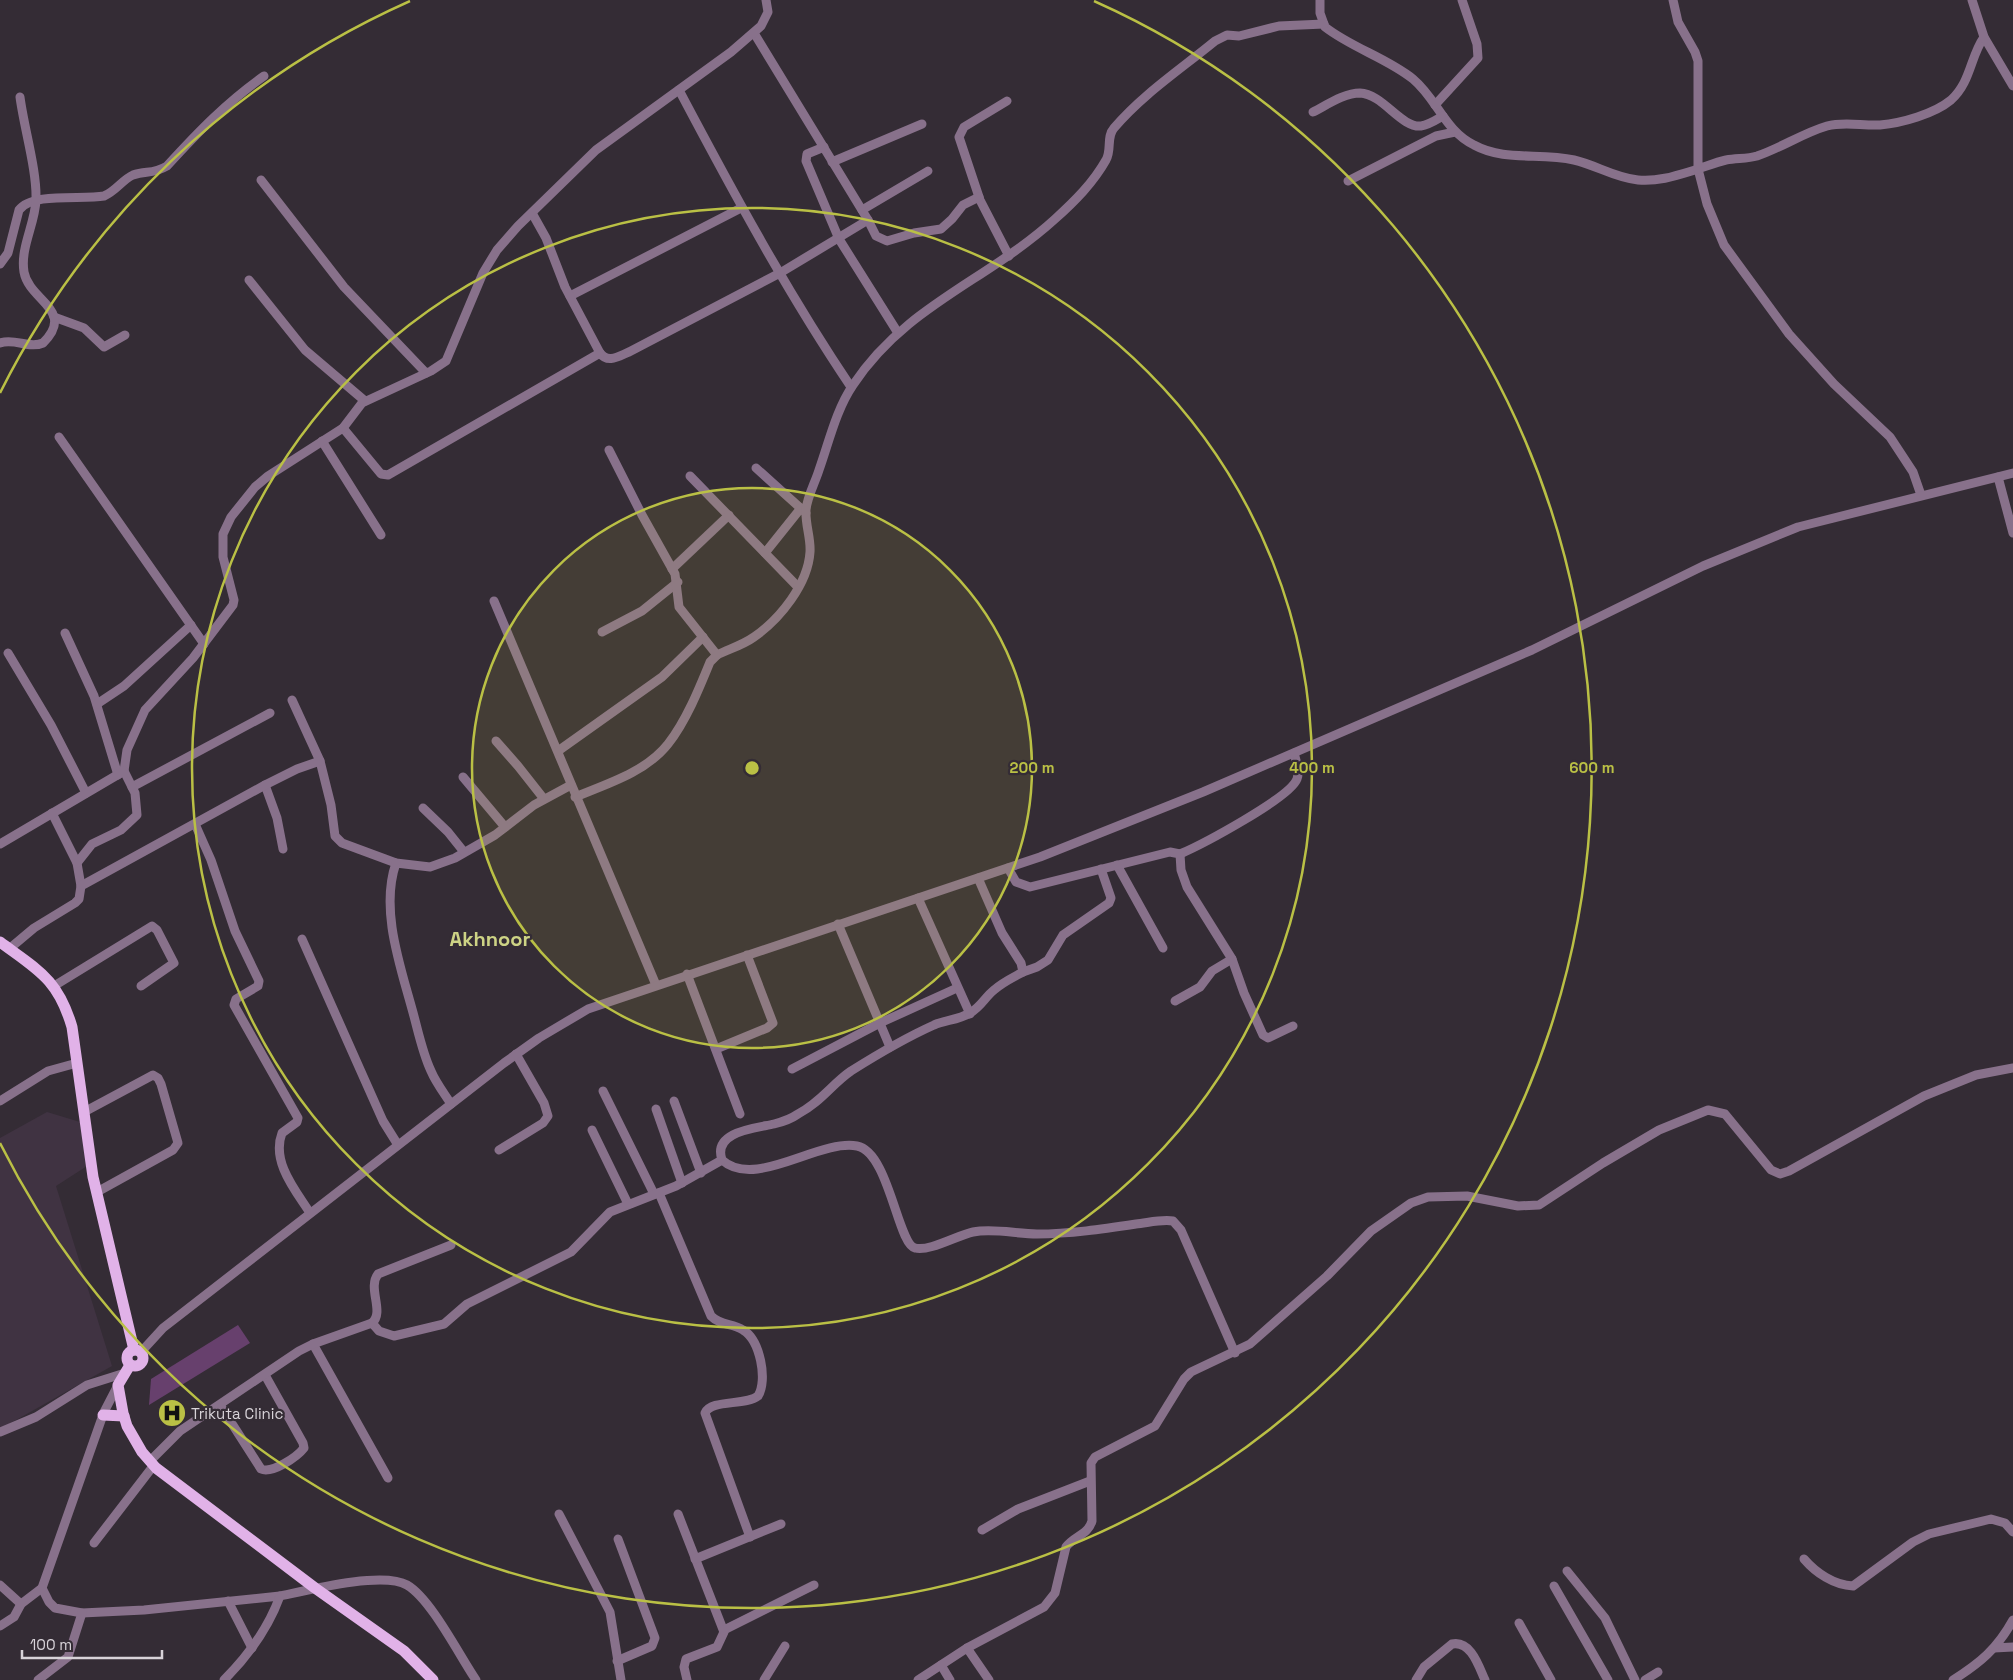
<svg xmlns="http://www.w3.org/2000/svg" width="2013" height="1680" viewBox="0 0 2013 1680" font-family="'Space Grotesk',sans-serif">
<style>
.built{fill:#403342}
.green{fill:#67406d}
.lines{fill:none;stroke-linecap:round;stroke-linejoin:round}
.minor{stroke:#88718b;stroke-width:9}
.major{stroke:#e1b2e8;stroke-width:11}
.ring{fill:none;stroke:#bac045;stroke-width:2.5}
.labels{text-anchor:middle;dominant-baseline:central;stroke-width:4.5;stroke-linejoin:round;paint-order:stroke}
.poi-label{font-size:15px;fill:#d8d3d9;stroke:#342c35;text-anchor:start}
.district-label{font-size:20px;font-weight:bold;fill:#cdd385;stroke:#342c35}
.centre{fill:#bac045;stroke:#342c35;stroke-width:2.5}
.ring-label{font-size:15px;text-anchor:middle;font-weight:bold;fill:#bac045;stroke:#342c35;stroke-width:4.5;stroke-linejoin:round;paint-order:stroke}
</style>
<rect width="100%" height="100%" fill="#342c35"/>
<!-- built -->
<path class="built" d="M47,1112L80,1122L87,1166L56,1186L112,1366L0,1429V1138Z"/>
<!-- green -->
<path class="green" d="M238,1325L250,1343L149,1405L151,1379Z"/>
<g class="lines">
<!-- minor -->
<g class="minor">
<path d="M1320,0V13L1325,27C1352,48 1387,58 1413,79C1437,99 1445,131 1474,145C1505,162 1540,152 1574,160C1596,165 1615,178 1638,180C1659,182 1678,175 1698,169L1707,204L1724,245L1789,334L1834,384L1890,437L1913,472L1921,495"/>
<path d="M1673,0L1678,22L1695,52L1698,61V169C1707,166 1717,162 1726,160C1737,158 1747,159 1757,156C1781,148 1803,133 1827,126C1845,121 1862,126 1880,125C1902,123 1934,114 1951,100C1971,82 1970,57 1984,37"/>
<path d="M1972,0L1984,37L2013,86"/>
<path d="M679,90C733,192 787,292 851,387"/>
<path d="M1007,101L964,127L959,137L980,200L1009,256"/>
<path d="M1435,105L1478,58L1477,44L1462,0"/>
<path d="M1313,112C1327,105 1344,93 1360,93C1383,94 1401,128 1421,126C1429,125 1436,120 1443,116"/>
<path d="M824,147L807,154L806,161L839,239L898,333"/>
<path d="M832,162L922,124"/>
<path d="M261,180L344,287L426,373"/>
<path d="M1348,181L1436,136L1455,132"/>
<path d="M862,210L928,171"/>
<path d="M868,220L876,236L887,241L914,233L941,229L952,219L963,205L979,197"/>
<path d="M0,264L8,253L19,210C32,192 82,200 104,196C116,191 122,180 133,175C146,170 152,175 167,166C198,132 227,102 264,76"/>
<path d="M249,280L305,350L365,401"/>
<path d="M570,296L741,208"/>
<path d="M54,317L84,328L104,347L125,335"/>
<path d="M0,343C15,338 29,349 43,343C76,310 29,301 24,272C20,248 35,224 36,200C37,170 24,128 20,97"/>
<path d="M600,353C608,364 619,356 629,352L780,273L868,220L754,33"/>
<path d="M343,428L381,474L388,475L600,353L565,287L546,238L532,213"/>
<path d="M59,437L204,644"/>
<path d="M322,441L381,535"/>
<path d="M756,468L806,513"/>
<path d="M690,476L798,587"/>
<path d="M1998,477L2013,533"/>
<path d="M765,553L801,508"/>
<path d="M672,569L729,515"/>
<path d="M494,601L656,985"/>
<path d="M602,632L642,611L678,582"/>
<path d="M65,633L94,696L118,775"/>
<path d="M8,653L51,725L86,793"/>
<path d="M717,655C729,649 743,645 754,637C780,619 808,584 810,552C811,538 805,524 806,510C807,497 815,483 819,470C829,442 836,410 853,385C906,305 987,281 1055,219C1075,201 1093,183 1106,160C1112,150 1106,137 1114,128C1143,94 1181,69 1215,41L1227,35L1239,36L1279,26L1324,24"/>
<path d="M292,700L320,761L331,805L335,836L342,843L396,863L430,867L455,858L495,835L534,805L571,785"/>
<path d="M97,704L124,686L191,625"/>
<path d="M496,741L518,766L544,799"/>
<path d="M558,751L662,677L703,637"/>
<path d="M124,771L127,750L145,710L193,658L233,605L234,600L223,557V534L231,517L255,487L268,476L343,428L362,403L431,371L446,361L483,273L497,250L518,226L596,150L731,52L761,26L768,12L766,0"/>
<path d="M463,777L505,827"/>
<path d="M265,785L277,818L283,849"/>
<path d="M132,787L270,713"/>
<path d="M575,797C607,784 646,772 668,744C686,721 699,689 710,662L717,655L679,607L675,574L642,515L609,450"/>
<path d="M423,808L448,832L464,852"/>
<path d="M52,813L77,863L81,886"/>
<path d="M195,824L211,860L235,931L259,981L258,986L236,999L234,1005L298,1118L297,1122L282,1133C271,1162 296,1191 310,1213"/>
<path d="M0,844L124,771L135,793L137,815L121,830L92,844L77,863"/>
<path d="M1180,854C1201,845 1290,798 1297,779C1300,771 1296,761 1294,753"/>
<path d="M396,863C380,909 400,965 412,1009C418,1030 422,1052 431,1071C436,1083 444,1093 451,1104"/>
<path d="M1117,865L1163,948"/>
<path d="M1008,868L1016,882L1030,887L1170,852L1180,854L1181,870L1187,887L1232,959L1244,993L1263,1035L1268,1038L1293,1026"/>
<path d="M978,878L1002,933L1021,963L1023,972C1014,977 1003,982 994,990C985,997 981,1007 970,1013C958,1020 946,1020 934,1025C905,1038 878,1054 851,1071C832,1084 821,1102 798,1114C791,1119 782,1122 774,1124C757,1128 712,1131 722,1160C755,1190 818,1139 857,1146C889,1152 898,1245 915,1248C929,1252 958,1235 973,1232C994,1228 1016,1234 1037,1234C1070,1234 1103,1229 1136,1224C1147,1223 1162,1219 1173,1221L1181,1230L1235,1353"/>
<path d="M918,898L970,1014"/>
<path d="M838,924L890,1047"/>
<path d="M302,939L383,1121L398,1145"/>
<path d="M9,949L34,928L75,903L79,899L81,886L265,785L297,769L320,761"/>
<path d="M1023,972L1037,967L1048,960L1063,935L1109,903L1111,898L1101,869"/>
<path d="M687,974L740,1114"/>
<path d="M54,986L152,926L157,930L174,963L141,986"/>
<path d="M1175,1001L1200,987L1212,971L1232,959"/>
<path d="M716,1049L767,1028L773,1023L747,955"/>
<path d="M792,1069L880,1023L957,988"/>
<path d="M603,1091L654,1194"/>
<path d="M0,1101L48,1071L77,1063"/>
<path d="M674,1101L701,1173"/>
<path d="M656,1109L682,1183"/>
<path d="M84,1112L153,1075L158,1078L161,1084L178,1143L173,1150L97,1192"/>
<path d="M592,1130L628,1204"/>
<path d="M499,1150L543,1123L548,1116L544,1103L516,1054"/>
<path d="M659,1193L711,1316C721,1326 732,1323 743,1330C760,1340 768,1380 758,1396C745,1406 711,1399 705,1413L750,1537"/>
<path d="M372,1323L379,1331L394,1336L444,1324L467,1304L571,1252L610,1212L676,1186L722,1160"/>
<path d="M313,1344L388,1478"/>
<path d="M141,1352L163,1328L504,1063L539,1038L588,1009L1040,857L1203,792L1532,650L1703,566L1798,527L2013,473"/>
<path d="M118,1385L104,1412L42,1588L49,1602L55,1608L82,1613L144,1610L280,1596"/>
<path d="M220,1405L261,1469C272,1474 297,1457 304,1448L303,1443L265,1375"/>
<path d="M0,1432L36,1417L87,1385L125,1373"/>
<path d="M150,1461L180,1431L299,1351L313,1344L372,1323C385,1312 367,1288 378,1274L451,1245"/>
<path d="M559,1514L610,1612L621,1680"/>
<path d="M678,1514L724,1632L717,1647L686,1659L684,1667L687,1680"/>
<path d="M982,1530L1018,1509L1090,1481"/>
<path d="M94,1543L154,1465"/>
<path d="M695,1559L781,1524"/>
<path d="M1804,1559C1816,1573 1834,1585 1853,1586L1913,1542L1929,1534L1991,1519L2005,1523L2013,1532"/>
<path d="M1567,1571L1605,1618L1635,1680"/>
<path d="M0,1585L21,1604"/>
<path d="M1554,1586L1608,1680"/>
<path d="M228,1601L252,1648"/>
<path d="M1519,1623L1551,1680"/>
<path d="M0,1626L14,1617L21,1604L42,1588"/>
<path d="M724,1630L814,1585"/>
<path d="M967,1648L989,1680"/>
<path d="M1994,1648L2013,1647"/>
<path d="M617,1661L652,1646L655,1638L618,1539"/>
<path d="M941,1665L950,1680"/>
<path d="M38,1680L68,1657L82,1613"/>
<path d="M224,1680C249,1655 268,1629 280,1596C308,1590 383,1571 407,1585C431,1599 459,1655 476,1680"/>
<path d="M764,1680L785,1646"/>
<path d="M918,1680L967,1648L1044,1607L1055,1593L1066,1547C1074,1536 1088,1535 1092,1521L1091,1463L1095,1457L1155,1426L1184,1379L1191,1372L1250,1344L1327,1276L1371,1231L1411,1203L1428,1197L1467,1196L1518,1206L1539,1205L1603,1163L1659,1130L1708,1110L1725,1114L1771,1170L1780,1174L1789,1171L1924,1096L1976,1075L2013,1068"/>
<path d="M1416,1680L1424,1667L1452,1644C1471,1640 1479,1667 1485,1680"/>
<path d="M1645,1680L1658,1672"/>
<path d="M1953,1680C1980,1663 1997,1649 2013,1620"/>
</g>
<!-- major -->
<g class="major">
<path d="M0,942C38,970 58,979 72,1027L93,1177L134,1350"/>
<circle cx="135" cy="1358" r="8"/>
<path d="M130,1365L118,1385L123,1413L127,1426L142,1452L156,1468L315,1588L404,1651L433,1680"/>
<path d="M103,1415L124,1416"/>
</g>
</g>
<!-- distance rings -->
<circle cx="752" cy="768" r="280" fill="#bac045" fill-opacity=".12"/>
<g class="ring">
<circle cx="752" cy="768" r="280"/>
<circle cx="752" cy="768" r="560"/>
<path d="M0 393A840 840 0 0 1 410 1M1094 1A840 840 0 1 1 0 1143"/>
</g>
<!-- icons -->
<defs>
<symbol id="hospital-disc" viewBox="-11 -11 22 22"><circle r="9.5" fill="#bac045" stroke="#342c35"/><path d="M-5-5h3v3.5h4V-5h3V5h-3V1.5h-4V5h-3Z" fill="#111"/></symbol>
</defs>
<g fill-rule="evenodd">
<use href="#hospital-disc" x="156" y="1397" width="32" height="32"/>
</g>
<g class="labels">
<!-- poi labels -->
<g class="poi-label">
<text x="191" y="1413">Trikuta Clinic</text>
</g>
<!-- district labels -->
<g class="district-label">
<text x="490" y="939">Akhnoor</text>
</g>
</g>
<circle cx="752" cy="768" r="8" class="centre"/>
<g class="ring-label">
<text x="1032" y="773">200 m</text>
<text x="1312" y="773">400 m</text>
<text x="1592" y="773">600 m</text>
</g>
<!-- scale -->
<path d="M22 1650v8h140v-8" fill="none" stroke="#d8d3d9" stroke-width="2.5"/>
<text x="30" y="1650" font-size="15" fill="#d8d3d9" stroke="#342c35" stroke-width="4" paint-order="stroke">100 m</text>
</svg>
